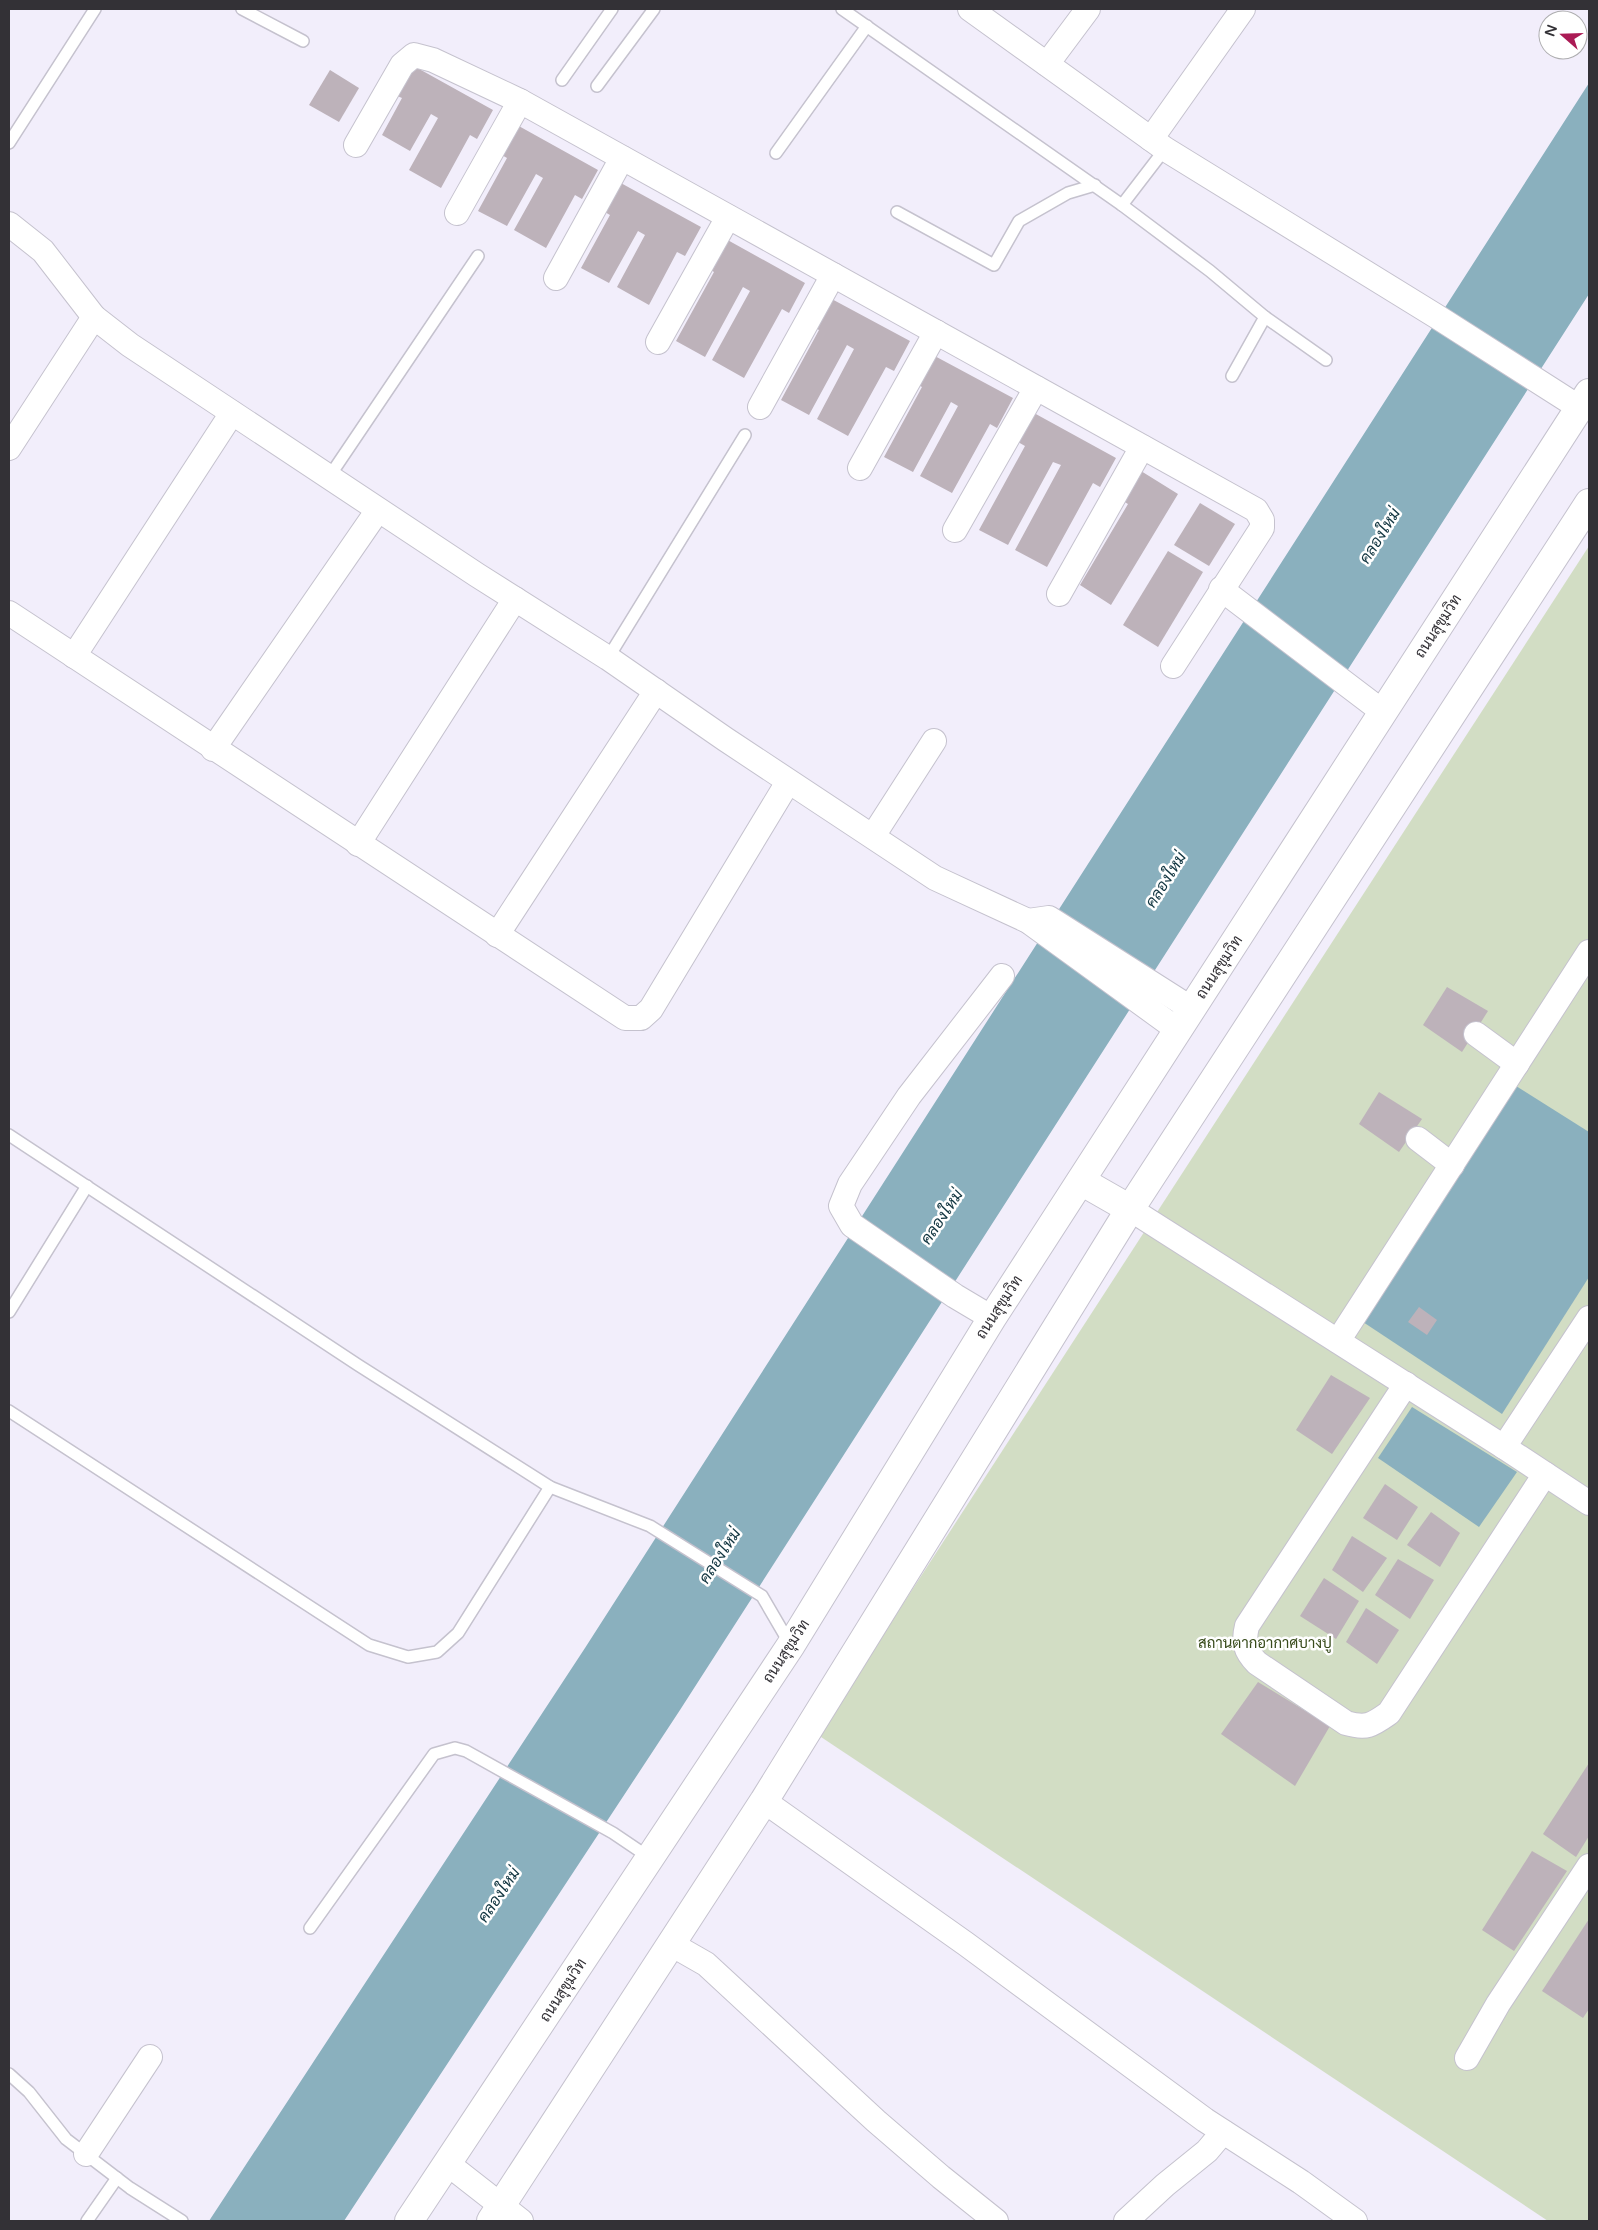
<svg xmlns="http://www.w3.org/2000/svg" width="1598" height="2230" viewBox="0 0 1598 2230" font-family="'Varela Round',Sarabun,sans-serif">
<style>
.green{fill:#d2ddc4}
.water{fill:#8ab0be}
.building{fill:#bdb2ba}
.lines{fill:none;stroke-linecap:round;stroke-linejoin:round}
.service-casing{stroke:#c5c2ce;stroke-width:14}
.minor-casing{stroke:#c5c2ce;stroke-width:26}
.trunk-casing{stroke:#c5c2ce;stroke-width:30}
.service{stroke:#fff;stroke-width:11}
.minor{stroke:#fff;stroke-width:24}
.trunk{stroke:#fff;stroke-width:28}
.labels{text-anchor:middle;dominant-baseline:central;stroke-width:5;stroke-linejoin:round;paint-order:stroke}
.street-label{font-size:15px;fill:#333136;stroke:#fff}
.park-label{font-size:15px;fill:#384b1b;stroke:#fff}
.water-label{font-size:16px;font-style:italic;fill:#113540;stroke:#fff}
</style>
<rect width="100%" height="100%" fill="#f2eefb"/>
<!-- green -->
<path class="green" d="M1589,546V2221H1548L818,1735Z"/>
<!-- water -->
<g class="water">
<path d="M1589,83V294L680,1710L344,2221H209L585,1648Z"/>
<path d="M1516,1086L1589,1132V1277L1502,1414L1363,1322Z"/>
<path d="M1412,1407L1517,1472L1479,1527L1378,1458Z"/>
</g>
<!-- building -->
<g class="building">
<path d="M412,65L493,110L477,139L470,135L441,188L409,170L438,118L431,114L410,151L382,135L402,98L395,95Z"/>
<path d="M330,70L359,88L339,122L309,105Z"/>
<path d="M517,125L598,170L582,199L575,195L546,248L514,230L543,178L536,174L507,226L478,211L507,158L500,154Z"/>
<path d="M619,182L701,227L685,256L677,252L649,305L617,287L645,235L638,231L609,283L581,268L610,215L603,211Z"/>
<path d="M724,238L805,283L789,313L782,309L744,378L712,360L750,291L743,287L705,357L676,341L714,272L708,268Z"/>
<path d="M828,297L910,341L894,371L886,367L848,436L817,419L854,349L847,345L809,415L781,400L819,330L812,326Z"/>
<path d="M931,354L1013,398L997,428L990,424L952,493L920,476L958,406L951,402L913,472L884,457L922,387L915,383Z"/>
<path d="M1034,413L1116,458L1100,487L1093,483L1047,567L1015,550L1061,465L1053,462L1008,545L979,530L1025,446L1018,442Z"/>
<path d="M1141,471L1178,494L1111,605L1080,585L1128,504L1123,501Z"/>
<path d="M1200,503L1235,524L1209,566L1174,545Z"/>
<path d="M1168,551L1203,572L1158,647L1123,625Z"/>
<path d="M1447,987L1488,1011L1462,1052L1423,1025Z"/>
<path d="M1379,1092L1422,1119L1399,1152L1359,1124Z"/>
<path d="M1419,1307L1437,1320L1427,1335L1408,1322Z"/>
<path d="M1331,1375L1370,1398L1332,1454L1296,1430Z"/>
<path d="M1385,1484L1418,1507L1397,1540L1363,1518Z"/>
<path d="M1431,1512L1460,1533L1440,1567L1407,1545Z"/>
<path d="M1352,1536L1387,1558L1363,1592L1332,1570Z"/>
<path d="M1398,1559L1434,1580L1410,1619L1375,1595Z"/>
<path d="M1324,1578L1359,1601L1336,1639L1300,1616Z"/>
<path d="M1366,1608L1399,1630L1377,1664L1346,1642Z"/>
<path d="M1258,1682L1330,1726L1295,1786L1221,1734Z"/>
<path d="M1589,1763V1836L1576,1857L1543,1834Z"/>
<path d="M1532,1851L1567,1871L1514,1951L1482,1930Z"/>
<path d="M1589,1919V2009L1583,2018L1542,1991Z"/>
</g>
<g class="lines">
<defs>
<g id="service">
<path d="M242,9L303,41"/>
<path d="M842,9L1122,205L1165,149"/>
<path d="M562,80L612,9"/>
<path d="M597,86L654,9"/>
<path d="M9,143L95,9"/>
<path d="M776,153L867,26"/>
<path d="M1122,205L1210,271L1265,317L1232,376"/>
<path d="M897,212L994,265L1019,221L1068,193L1095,185"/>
<path d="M1265,317L1326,360"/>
<path d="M329,477L478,256"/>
<path d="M608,658L745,435"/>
<path d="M9,1135L358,1365L550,1487L650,1526L762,1596L790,1644"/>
<path d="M9,1312L87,1186"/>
<path d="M9,1411L369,1645L408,1657L437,1652L458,1633L550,1487"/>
<path d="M310,1928L434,1754L455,1748L466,1751L613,1833L650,1858"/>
<path d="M9,2074L29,2092L66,2139L130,2188L182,2221"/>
<path d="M87,2221L117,2178"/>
</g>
<g id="minor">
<path d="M970,9L1165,149L1436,316L1580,408"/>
<path d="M1047,64L1088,9"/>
<path d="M1151,139L1243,9"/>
<path d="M356,145L402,65L414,55L433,60L520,101L1256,510L1262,520V528L1173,666"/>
<path d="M457,213L520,101"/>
<path d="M9,224L43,251L94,317L130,345L477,575L608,658L725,739L935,878L1028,921L1178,1030"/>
<path d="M556,278L622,158"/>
<path d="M658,342L728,217"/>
<path d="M760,407L833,275"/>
<path d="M9,448L94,317"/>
<path d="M860,468L936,332"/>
<path d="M955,530L1036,388"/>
<path d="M1221,589L1383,712"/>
<path d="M1059,594L1142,447"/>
<path d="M9,613L625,1018H641L651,1009L788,782"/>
<path d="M74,656L232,413"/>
<path d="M213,749L378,510"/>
<path d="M873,836L934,741"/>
<path d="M358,844L515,599"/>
<path d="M1028,921L1049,918L1192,1009"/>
<path d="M497,935L656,691"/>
<path d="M1476,1034L1517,1064"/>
<path d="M1418,1139L1452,1165"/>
<path d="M1130,1209L1504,1447L1589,1503"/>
<path d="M992,1318L955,1296L852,1225L841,1206L850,1184L909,1096L1002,976"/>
<path d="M1338,1341L1589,952"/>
<path d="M1406,1384L1247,1626C1243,1642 1245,1651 1257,1663L1346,1723C1367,1729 1372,1725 1389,1713L1545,1474"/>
<path d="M1504,1447L1589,1318"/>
<path d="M764,1801L966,1944L1205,2120L1301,2182L1355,2221"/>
<path d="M671,1944L706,1964L876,2121L941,2177L996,2221"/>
<path d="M1467,2058L1498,2004L1589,1866"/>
<path d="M86,2154L150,2057"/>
<path d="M448,2164L521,2221"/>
<path d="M1126,2221L1165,2185L1207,2151L1223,2132"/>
</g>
<g id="trunk">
<path d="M1081,1181L1130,1209"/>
<path d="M409,2221L791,1645L992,1318L1589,393"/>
<path d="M491,2221L764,1801L1130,1209L1589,503"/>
</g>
</defs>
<!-- service casing -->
<use href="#service" class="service-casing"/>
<!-- minor casing -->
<use href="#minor" class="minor-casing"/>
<!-- trunk casing -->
<use href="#trunk" class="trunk-casing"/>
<!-- service -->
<use href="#service" class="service"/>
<!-- minor -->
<use href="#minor" class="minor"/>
<!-- trunk -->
<use href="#trunk" class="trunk"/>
</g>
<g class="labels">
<!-- street labels -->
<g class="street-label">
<text transform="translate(1438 626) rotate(-57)">ถนนสุขุมวิท</text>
<text transform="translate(1219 967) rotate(-57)">ถนนสุขุมวิท</text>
<text transform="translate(999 1307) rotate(-57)">ถนนสุขุมวิท</text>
<text transform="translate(786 1651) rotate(-57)">ถนนสุขุมวิท</text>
<text transform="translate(563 1990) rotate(-57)">ถนนสุขุมวิท</text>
</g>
<!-- park labels -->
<g class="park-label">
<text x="1265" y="1643">สถานตากอากาศบางปู</text>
</g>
<!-- water labels -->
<g class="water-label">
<text transform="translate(1380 536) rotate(-58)">คลองใหม่</text>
<text transform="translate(1166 880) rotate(-58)">คลองใหม่</text>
<text transform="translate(942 1217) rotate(-56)">คลองใหม่</text>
<text transform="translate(720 1556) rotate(-57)">คลองใหม่</text>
<text transform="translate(499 1895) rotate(-56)">คลองใหม่</text>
</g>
</g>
<!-- border -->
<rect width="1598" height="2230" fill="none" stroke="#333136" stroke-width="20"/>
<!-- north arrow -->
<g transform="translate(1563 35) rotate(290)"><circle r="24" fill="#ffffff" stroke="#adadaf"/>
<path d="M0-4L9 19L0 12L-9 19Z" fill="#ab1b55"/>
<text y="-8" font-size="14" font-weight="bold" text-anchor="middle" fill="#333136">N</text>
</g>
</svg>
